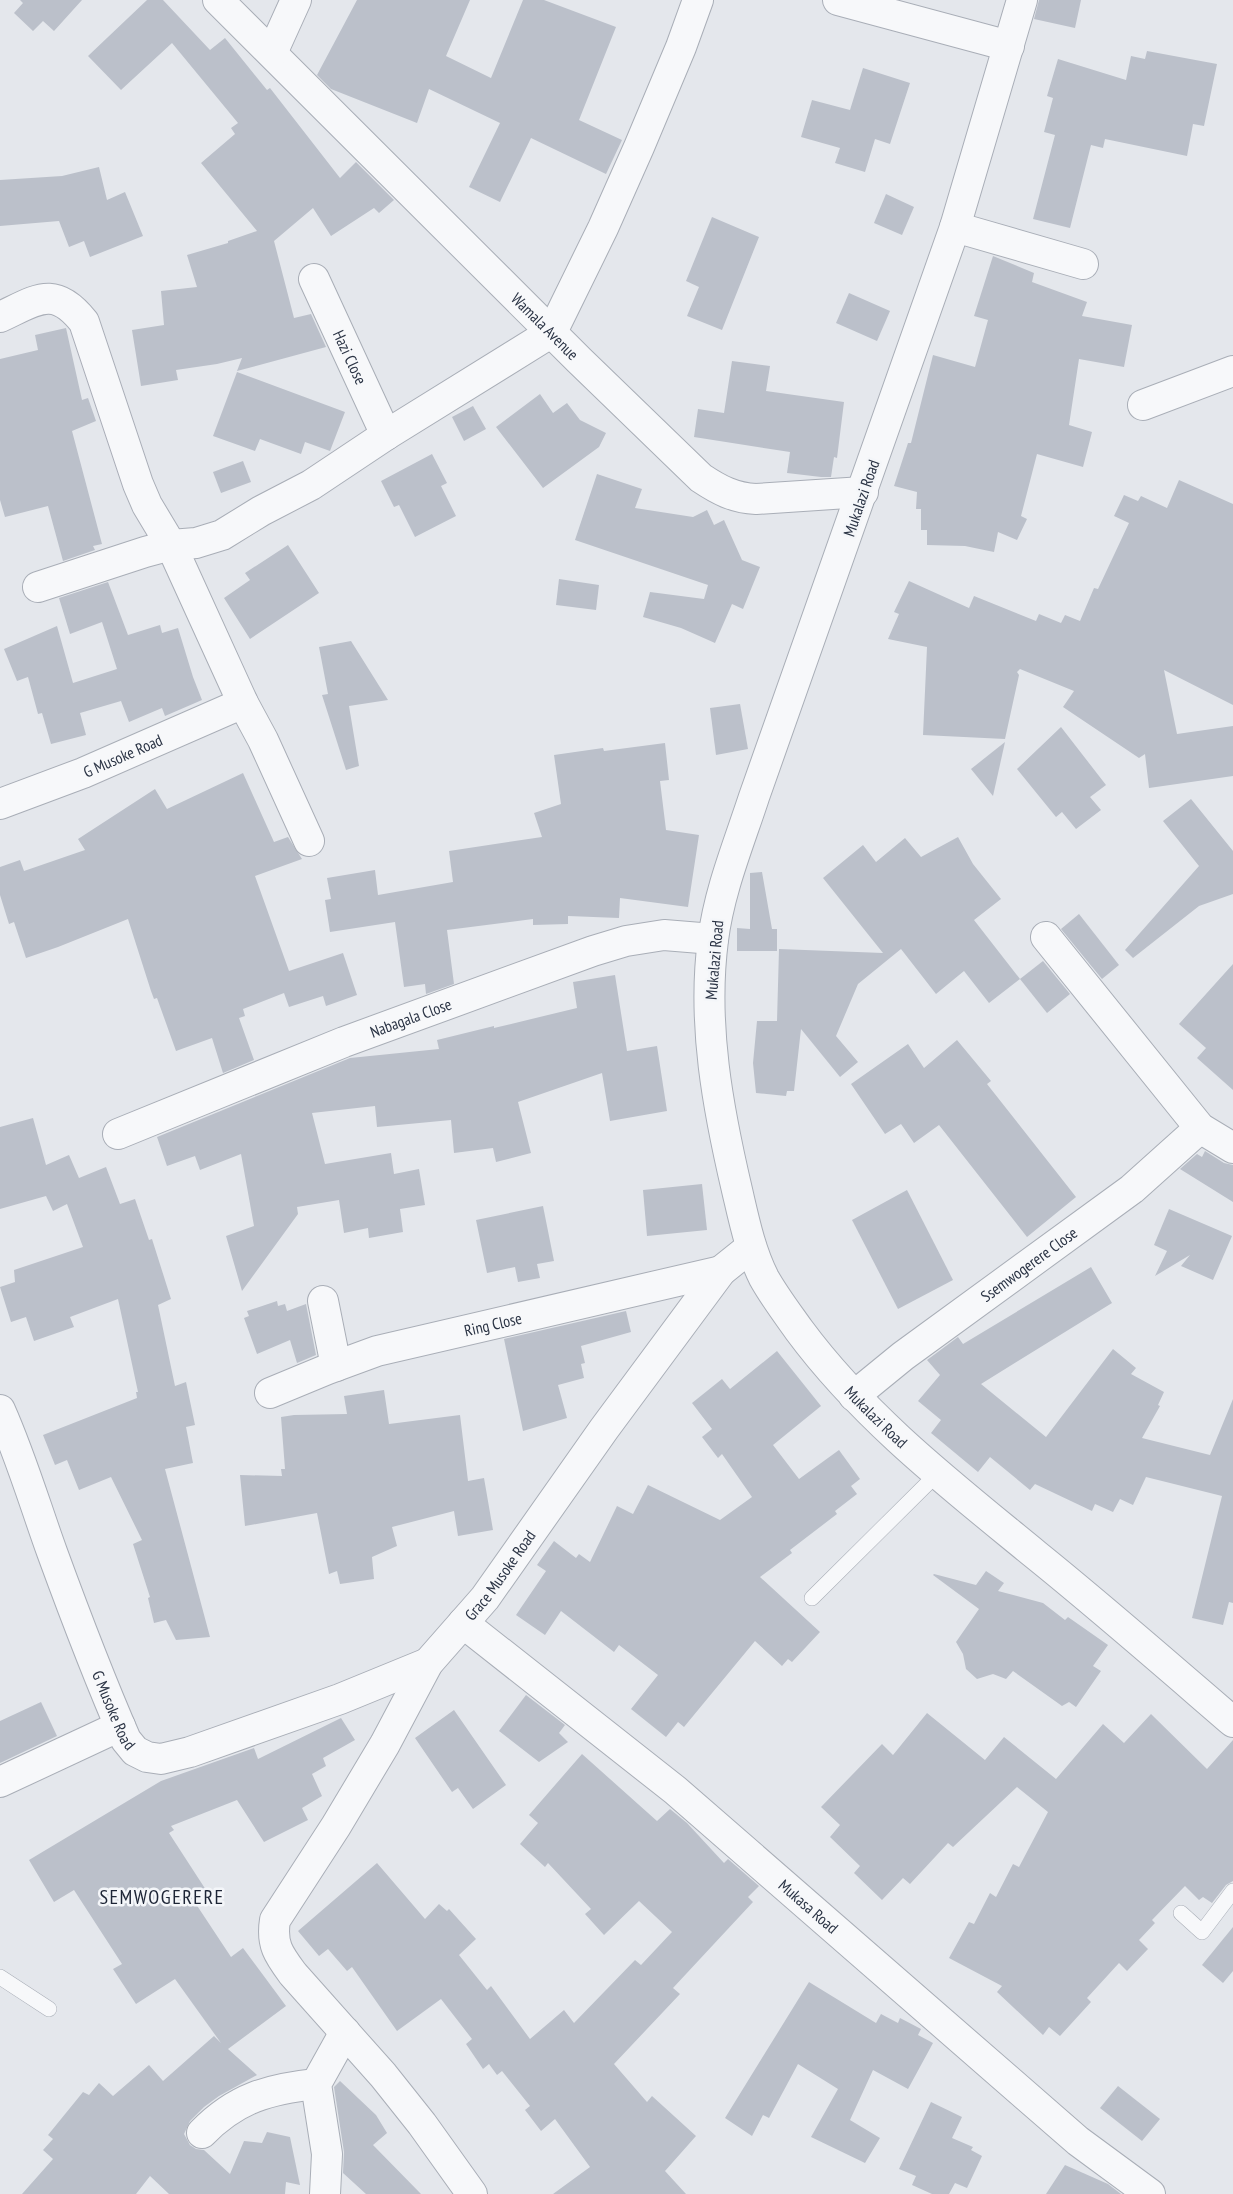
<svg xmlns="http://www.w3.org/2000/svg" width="1233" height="2194" viewBox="0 0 1233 2194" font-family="'PT Sans Narrow',sans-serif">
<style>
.building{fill:#bbc0ca}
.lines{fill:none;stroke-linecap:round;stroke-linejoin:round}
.service-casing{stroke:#a9aeb7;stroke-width:16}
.minor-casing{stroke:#a9aeb7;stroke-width:32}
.service{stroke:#f7f8fa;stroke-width:15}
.minor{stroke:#f7f8fa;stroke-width:30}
.labels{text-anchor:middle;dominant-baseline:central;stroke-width:5;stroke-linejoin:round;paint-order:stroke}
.street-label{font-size:16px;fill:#2b3445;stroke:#f4f6f9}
.quarter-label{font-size:20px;letter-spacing:1.5px;fill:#1d2536;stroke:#f4f6f9}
</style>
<rect width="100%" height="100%" fill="#e4e7ec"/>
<!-- building -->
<g class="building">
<path d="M20,0H82L54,31L43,21L33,31L14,13L23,3Z"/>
<path d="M147,0H163L210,50L225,38L267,90L270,88L340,178L356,162L394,200L379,213L374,208L331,236L313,208L274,241L294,318L311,314L326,347L237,371L242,358L217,364L176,370L178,380L141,386L132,330L164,325L161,291L197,287L187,255L228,243V241L257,231L201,163L235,134L231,128L238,123L172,43L121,90L88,56Z"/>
<path d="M357,0H470L446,56L491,78L523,0H544L616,27L579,120L622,140L606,174L531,138L500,202L469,187L500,123L429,89L417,123L331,89L317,75Z"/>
<path d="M1039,0H1081L1075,28L1034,19Z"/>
<path d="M1147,51L1217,64L1204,126L1193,124L1187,156L1105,139L1103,148L1091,145L1070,228L1033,219L1055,135L1044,132L1053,98L1047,96L1058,59L1126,80L1131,56L1145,59Z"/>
<path d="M863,68L910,83L890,144L875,139L865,172L835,163L840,148L801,137L812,100L850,110Z"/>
<path d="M99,167L107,200L125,192L143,236L90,257L84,241L69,247L59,221L0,226V180L62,176Z"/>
<path d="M886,194L914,207L902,235L874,223Z"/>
<path d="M712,217L759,237L722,330L687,316L699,287L686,281Z"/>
<path d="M993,256L1034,273L1032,282L1087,302L1082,316L1132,325L1124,367L1079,359L1069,425L1092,432L1083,467L1037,454L1021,516L1027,519L1017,540L998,532L994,552L965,546L927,545V530H921V509H916L917,492L894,486L908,443H911L933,355L975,367L988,320L974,316Z"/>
<path d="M849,293L890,311L877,341L836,323Z"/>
<path d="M66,328L82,400L88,398L96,421L72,431L102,544L93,546L95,550L63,561L48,506L5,517L0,500V359L38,350L35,335Z"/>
<path d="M732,361L770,366L766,391L844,402L837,458L834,457L831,477H821L787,473L790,452L694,437L698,409L724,413Z"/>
<path d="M237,372L345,412L330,451L305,442L301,454L260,439L255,451L213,436Z"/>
<path d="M540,394L553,413L567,403L580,420L606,433L599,447L543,488L496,427Z"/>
<path d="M473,406L486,429L464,441L452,417Z"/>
<path d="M432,454L447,483L441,486L456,516L415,537L399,505L394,507L381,481Z"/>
<path d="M243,461L251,482L221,493L213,472Z"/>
<path d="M597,474L642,489L635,508L693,517L707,510L714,525L724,520L742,560L760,567L743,609L732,604L715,643L681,628L643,617L650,592L704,599L708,585L575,540Z"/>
<path d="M1179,480L1233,504V705L1164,670L1177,734L1233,726V776L1149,788L1145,754L1139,758L1063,707L1074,691L1020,669L1017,672L1019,675L1005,739L923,735L927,647L888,639L899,614L894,612L909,581L969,608L974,596L1036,621L1039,614L1061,623L1065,615L1080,621L1094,588L1098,589L1129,523L1114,516L1124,495L1138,501L1141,496L1167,508Z"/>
<path d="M288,545L319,593L250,639L224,598L250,580L245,573Z"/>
<path d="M559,579L599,585L596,610L556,605Z"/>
<path d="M108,582L128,635L160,625L162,633L178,628L193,677L202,700L165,716L162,708L129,722L121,701L80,713L86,735L51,744L42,713L38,714L28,677L17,681L4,649L57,626L73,683L117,669L102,622L70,634L59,598Z"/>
<path d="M351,641L388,700L349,706L359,766L346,770L322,695L328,694L319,647Z"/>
<path d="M740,704L748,749L716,755L710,708Z"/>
<path d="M1061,727L1106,785L1090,797L1101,810L1076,829L1062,812L1056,817L1017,769Z"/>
<path d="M1005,742L993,796L971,769Z"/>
<path d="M665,743L669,780L660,781L666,830L699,835L688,907L620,898L619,918L568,916V924L533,925V919L447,930L454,984L426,994L425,984L404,987L395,922L330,932L325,900L331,899L327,878L375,870L378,895L453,882L449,851L542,837L534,813L561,804L554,755L603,748L604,751Z"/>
<path d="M243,773L274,842L288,837L302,859L255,876L289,971L343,953L357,995L326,1006L323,996L289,1007L284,993L243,1009L245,1016L239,1018L254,1060L223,1073L212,1038L176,1051L157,998L154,999L151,991L128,919L58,947L26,958L14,922L9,924L0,895V867L20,860L24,871L85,850L78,839L155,789L167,809Z"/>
<path d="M1191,799L1233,851V894L1199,906L1133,958L1125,950L1199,866L1163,821Z"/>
<path d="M958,837L973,864L1001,899L974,920L1020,979L989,1003L964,971L936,994L901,949L858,984L836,1036L858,1062L840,1077L801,1029L794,1091H787L786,1096L756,1093L753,1063L757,1021H777L779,949L883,953L823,878L863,845L876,862L905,838L921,857Z"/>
<path d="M762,872L772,929H777V951H737V928L750,929V873Z"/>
<path d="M1079,914L1119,965L1102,979L1061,929Z"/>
<path d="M1043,961L1070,994L1047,1013L1020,979Z"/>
<path d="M1233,964V1090L1197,1058L1206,1048L1179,1024Z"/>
<path d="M615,975L627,1051L657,1046L667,1111L610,1121L602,1073L518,1102L531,1153L496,1162L493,1148L454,1153L451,1120L377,1127L375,1106L312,1113L325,1164L391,1153L394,1174L419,1169L425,1205L400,1209L403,1232L369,1238L368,1228L344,1233L339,1200L297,1207L298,1214L242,1291L226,1236L254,1226L241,1154L200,1170L195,1156L167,1166L157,1137L350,1058L439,1049L437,1040L494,1026V1028L577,1008L573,982Z"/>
<path d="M957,1040L991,1081L987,1084L1076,1197L1027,1237L939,1125L914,1143L901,1124L885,1134L851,1084L908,1044L924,1068Z"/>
<path d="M33,1118L46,1165L69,1155L79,1178L106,1167L120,1204L135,1199L149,1240L152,1239L171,1299L158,1305L175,1386L186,1382L195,1425L186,1427L193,1463L165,1469L210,1637L176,1640L166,1620L154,1623L148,1598L150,1597L133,1544L142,1540L111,1477L79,1490L67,1460L55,1465L43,1435L137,1398L136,1392H138L118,1299L70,1317L74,1327L34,1341L26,1317L11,1322L0,1287L15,1282L14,1270L83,1247L67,1204L53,1211L46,1196L0,1209V1127Z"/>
<path d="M1205,1151L1224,1163L1233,1165V1202L1180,1169L1197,1154L1202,1157Z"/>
<path d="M702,1184L707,1230L647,1236L643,1190Z"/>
<path d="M907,1190L953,1280L898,1309L852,1220Z"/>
<path d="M543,1206L554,1261L537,1264L540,1278L518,1282L515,1267L487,1273L476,1220Z"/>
<path d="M1169,1209L1232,1236L1213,1280L1181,1266L1190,1255L1155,1276L1167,1251L1154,1245Z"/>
<path d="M1091,1267L1112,1303L981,1384L1046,1437L1113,1349L1136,1368L1131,1374L1164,1392L1158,1405L1160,1406L1142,1438L1210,1455L1233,1399V1603L1229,1602L1223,1625L1192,1618L1222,1496L1146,1477L1133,1505L1120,1499L1113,1512L1095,1504L1092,1511L1035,1484L1030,1490L990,1457L978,1472L931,1433L941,1420L918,1401L940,1375L927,1360L958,1337L963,1344Z"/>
<path d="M277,1301L278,1306L285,1304L287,1311L306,1304L316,1355L297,1363L290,1340L257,1354L244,1318L249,1316L247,1311Z"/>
<path d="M626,1311L631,1332L581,1346L585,1363L581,1364L584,1378L558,1385L567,1418L523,1431L504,1339Z"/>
<path d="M777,1351L821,1406L773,1445L799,1479L839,1450L860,1479L851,1486L857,1494L835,1511L837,1514L790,1550L792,1553L760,1577L820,1632L792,1662L788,1659L782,1666L755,1641L684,1727L678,1722L666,1737L631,1709L658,1675L619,1645L614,1652L561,1611L545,1635L516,1615L546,1571L537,1565L554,1541L576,1558L579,1554L590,1562L617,1506L633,1514L648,1485L720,1520L752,1497L722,1454L718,1458L702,1437L712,1429L692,1403L722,1379L730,1389Z"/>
<path d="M384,1390L389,1424L460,1415L468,1481L484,1478L493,1530L458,1536L454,1511L392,1527L397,1546L372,1557L374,1579L340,1584L337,1571L329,1574L317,1513L245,1526L240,1475L282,1476L281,1469H285L281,1417L294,1415L347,1414L344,1396Z"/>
<path d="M986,1571L1004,1583L998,1591L1043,1603L1065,1620L1068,1617L1108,1645L1093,1666L1101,1671L1076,1707L1069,1702L1062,1706L1013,1671L1006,1679L993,1674L977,1679L966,1669L963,1654L956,1642L979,1609L933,1575L934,1574L976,1585Z"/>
<path d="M526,1695L565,1725L559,1733L568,1742L539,1762L499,1731Z"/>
<path d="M41,1702L57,1736L0,1763V1721Z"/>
<path d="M454,1710L506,1785L473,1809L458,1788L452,1792L415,1738Z"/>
<path d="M927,1713L985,1760L1004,1737L1056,1779L1103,1724L1124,1743L1151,1714L1207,1769L1233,1740V1881L1226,1885L1212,1903L1203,1897L1199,1900L1185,1886L1152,1920L1155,1923L1139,1940L1148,1949L1127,1971L1119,1963L1087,1998L1091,2002L1060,2036L1049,2027L1043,2035L997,1992L1002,1986L949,1958L969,1922L974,1924L990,1893L996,1897L1013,1864L1019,1867L1048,1812L1017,1787L953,1847L948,1843L910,1884L903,1878L882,1900L854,1873L860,1866L830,1837L840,1825L821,1807L882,1744L893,1755Z"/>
<path d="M341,1718L355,1740L323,1758L326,1766L312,1774L322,1796L302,1808L308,1820L264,1842L237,1800L171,1826L174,1830L169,1833L206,1890L192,1898L231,1957L243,1948L286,2006L228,2049L257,2075L219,2096L204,2107L190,2121L184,2134L190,2145L196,2149L204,2150L230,2174L244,2141L262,2143L267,2132L290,2137L300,2185L286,2182L285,2194H169L150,2176L136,2194H22L53,2159L43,2150L53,2139L48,2135L83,2092L89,2095L99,2083L113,2096L149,2065L163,2081L214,2036L221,2043L175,1979L136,2004L113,1969L122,1964L74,1890L54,1902L29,1860L161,1781L254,1748L258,1759Z"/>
<path d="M582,1754L657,1821L670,1809L687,1823L724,1863L728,1859L759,1886L748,1897L753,1902L673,1988L680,1994L614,2064L647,2102L652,2096L696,2136L665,2171L686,2194H553L590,2167L555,2119L541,2131L525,2110L530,2106L502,2071L497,2075L489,2064L483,2069L466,2044L472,2039L441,1999L397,2031L352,1967L347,1971L328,1949L319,1956L298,1931L377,1863L425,1919L439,1904L447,1911L449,1909L476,1939L459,1955L487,1990L491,1986L530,2039L564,2010L574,2023L635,1960L641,1965L672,1932L639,1901L604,1935L585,1914L591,1909L548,1863L545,1867L520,1844L538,1823L529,1815Z"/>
<path d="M1233,1927V1971L1223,1983L1202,1965Z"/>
<path d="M809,1982L876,2023L881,2014L898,2023L900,2018L921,2029L918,2035L933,2043L908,2089L873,2070L850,2120L880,2138L865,2163L811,2137L838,2089L798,2064L769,2118L763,2115L752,2136L725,2118Z"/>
<path d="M340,2081L376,2115L387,2133L373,2145L421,2194H366L343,2173L344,2152L334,2087Z"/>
<path d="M1118,2086L1160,2119L1142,2141L1100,2108Z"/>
<path d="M931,2102L962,2117L952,2138L973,2147L971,2150L982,2156L967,2188L955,2183L949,2194H932L912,2185L916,2176L899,2169Z"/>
<path d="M1065,2165L1108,2184L1121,2194H1046Z"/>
</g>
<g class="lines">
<defs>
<g id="service">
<path d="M812,1598L938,1473"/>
<path d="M1181,1913L1202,1932L1233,1891"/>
<path d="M0,1977L49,2009"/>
</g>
<g id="minor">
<path id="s1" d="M218,0L579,360L701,478C719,490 734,498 756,499L863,492"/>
<path d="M838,0L1009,46"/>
<path id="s2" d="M1022,0L955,227L754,797C739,843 719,891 713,940C702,1024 718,1109 737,1190C744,1220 750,1250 764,1278C774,1296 787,1313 799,1330C864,1418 952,1486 1036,1555C1103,1609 1168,1666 1233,1722"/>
<path d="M272,53L296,0"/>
<path d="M955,227L1083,264"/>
<path id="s3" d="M314,279L386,435"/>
<path d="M0,317C37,300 54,284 84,322L138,484L147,505L171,545L243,703L263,740L309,841"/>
<path d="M1143,405L1233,371"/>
<path d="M38,587L145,552L171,545L196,543L222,535L261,511L311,485L386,435L552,332L603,228L639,147L681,47L698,0"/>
<path id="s4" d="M0,804L83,773L243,703"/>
<path d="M1046,937L1200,1128L1233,1148"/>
<path id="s5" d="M118,1134L344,1042L593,951L626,941L664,935L713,939"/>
<path d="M323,1301L336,1366"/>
<path id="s6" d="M270,1393L328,1369L377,1351L721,1271"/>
<path id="s7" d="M854,1396L903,1356L1132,1189L1200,1128"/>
<path id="s8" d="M0,1410C21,1457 35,1505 52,1552C75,1615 99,1678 126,1740L135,1751L147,1757L161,1759L190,1752L340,1699L428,1663"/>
<path id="s9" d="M463,1623L675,1790L1078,2141L1150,2194"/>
<path d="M0,1782L120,1726"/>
<path d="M202,2133C236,2098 269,2089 316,2084"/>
<path d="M325,2194L327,2154L316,2084L345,2032"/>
<path id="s10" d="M472,2194L422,2124L383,2075L293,1974C279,1955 271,1945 275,1920L336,1826L385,1744L428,1663L485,1598L604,1429L721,1271L751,1247"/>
</g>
</defs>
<!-- service casing -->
<use href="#service" class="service-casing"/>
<!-- minor casing -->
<use href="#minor" class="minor-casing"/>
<!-- service -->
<use href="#service" class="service"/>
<!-- minor -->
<use href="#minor" class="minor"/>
</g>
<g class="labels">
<!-- street labels -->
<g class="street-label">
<text stroke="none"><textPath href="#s1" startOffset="462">Wamala Avenue</textPath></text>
<text stroke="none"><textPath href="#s3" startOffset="86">Hazi Close</textPath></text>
<text transform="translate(861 498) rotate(-71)">Mukalazi Road</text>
<text stroke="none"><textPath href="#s4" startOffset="132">G Musoke Road</textPath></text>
<text transform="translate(714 960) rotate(-85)">Mukalazi Road</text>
<text stroke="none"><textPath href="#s5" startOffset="315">Nabagala Close</textPath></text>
<text stroke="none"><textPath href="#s7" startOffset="219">Ssemwogerere Close</textPath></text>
<text stroke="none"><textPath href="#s6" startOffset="234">Ring Close</textPath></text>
<text stroke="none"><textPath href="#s2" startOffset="1514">Mukalazi Road</textPath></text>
<text stroke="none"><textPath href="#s10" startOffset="756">Grace Musoke Road</textPath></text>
<text stroke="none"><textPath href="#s8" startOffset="321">G Musoke Road</textPath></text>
<text stroke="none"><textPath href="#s9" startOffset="447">Mukasa Road</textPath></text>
</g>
<!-- quarter labels -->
<g class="quarter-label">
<text x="162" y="1897">SEMWOGERERE</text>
</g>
</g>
</svg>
